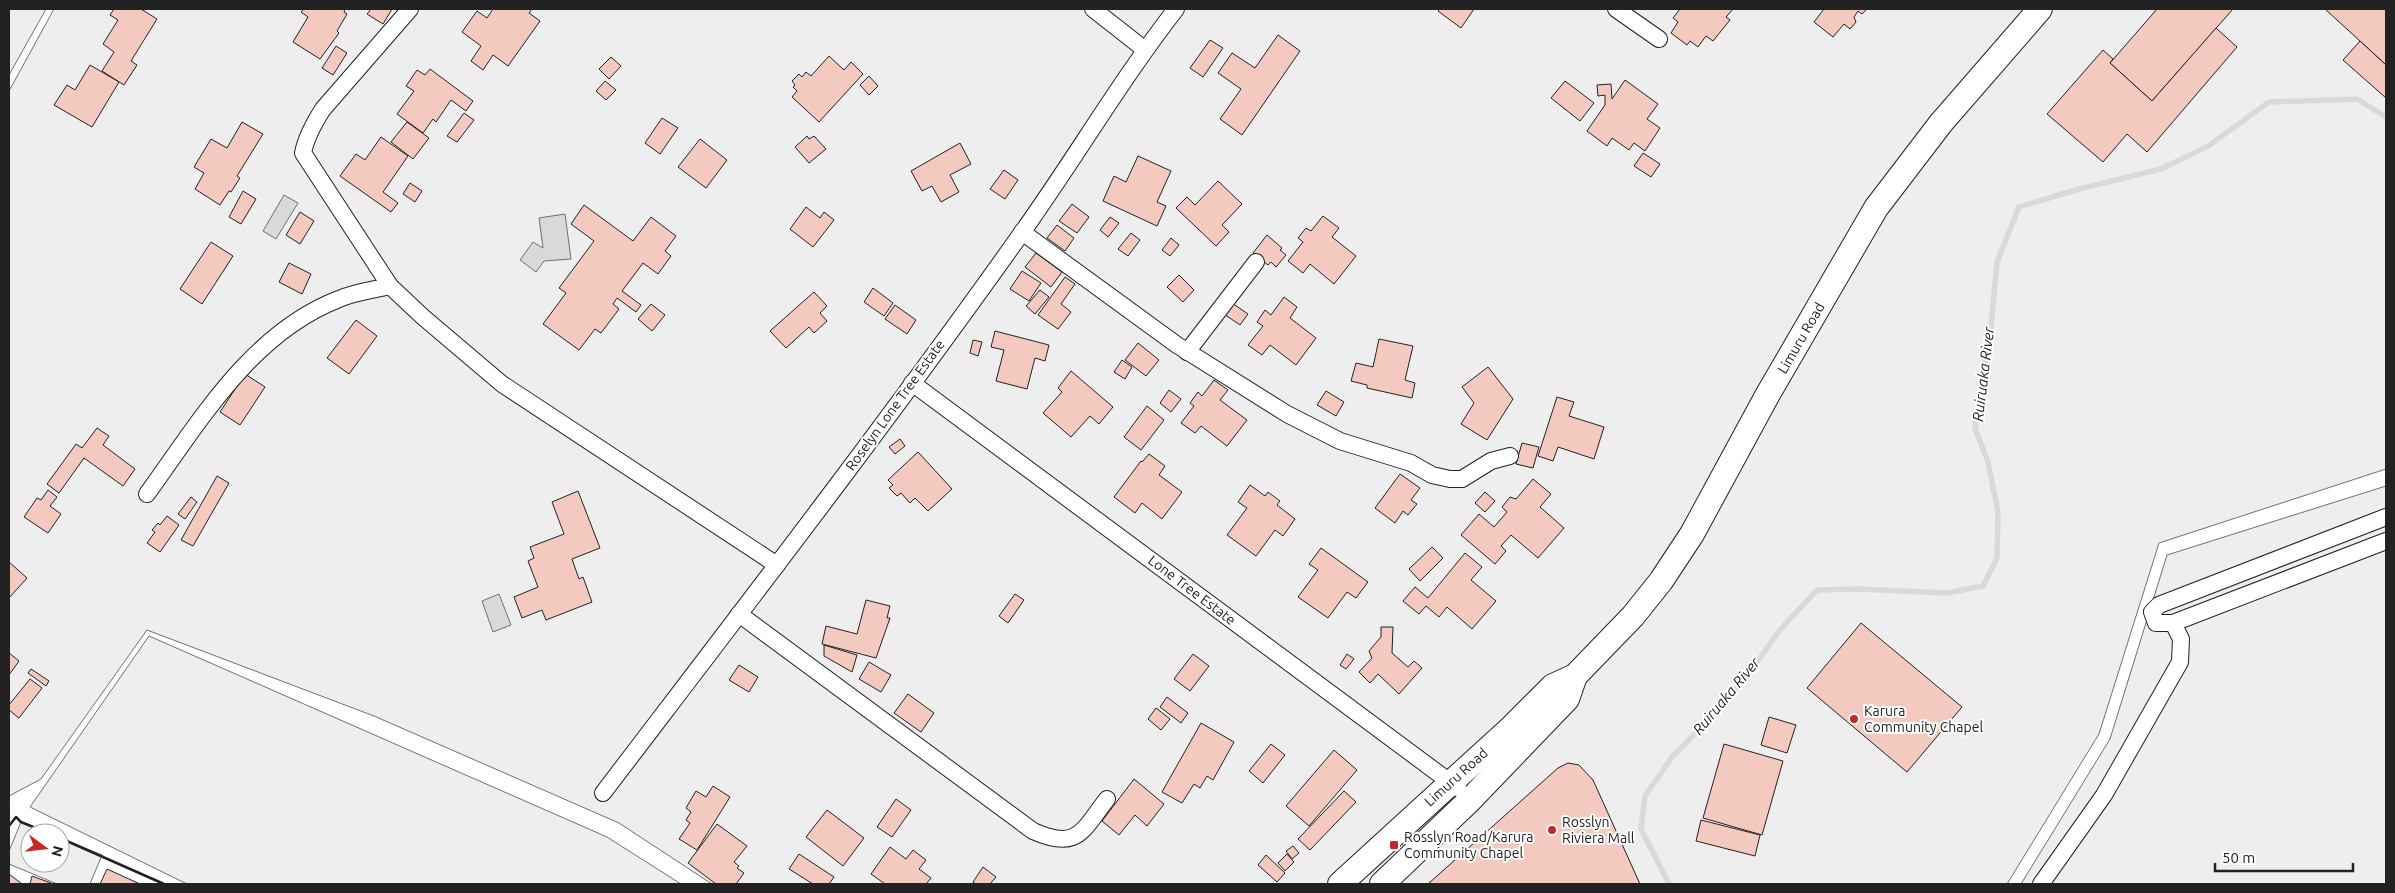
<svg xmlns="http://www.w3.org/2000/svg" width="2395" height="893" viewBox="0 0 2395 893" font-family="Ubuntu,sans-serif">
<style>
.green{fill:#eee;stroke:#6f6f6f}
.water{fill:#d9d9d9;stroke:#6f6f6f}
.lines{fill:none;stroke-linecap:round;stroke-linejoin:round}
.stream{stroke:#d9d9d9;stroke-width:5.5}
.building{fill:#f3c9c0;stroke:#222}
.street-casing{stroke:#222;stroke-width:18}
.secondary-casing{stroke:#222;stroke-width:26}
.street{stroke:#fff;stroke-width:16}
.secondary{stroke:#fff;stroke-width:24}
.wall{stroke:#222;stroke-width:2.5}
.poi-dot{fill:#c62828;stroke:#fff;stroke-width:2}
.labels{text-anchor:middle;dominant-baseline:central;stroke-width:4;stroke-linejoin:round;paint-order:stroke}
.street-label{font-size:14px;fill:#222;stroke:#fff}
.poi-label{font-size:14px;fill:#222;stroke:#fff;text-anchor:start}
.water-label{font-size:15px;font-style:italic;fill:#222;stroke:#fff}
</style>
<rect width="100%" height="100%" fill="#fff"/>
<!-- green -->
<g class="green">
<path d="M9,9H46L9,75Z"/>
<path d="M54,9H2386V469L2159,543L2099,734L2007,884H712L619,823L374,716L147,630L41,779L9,796V91Z"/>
<path d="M2386,486V884H2021L2110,739L2167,555Z"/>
<path d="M149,636L607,837L681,884H187L30,807Z"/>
<path d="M21,822L48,833H30V863H60V838L102,855L90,884H57L9,864V851Z"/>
</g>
<!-- water -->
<g class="water">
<path d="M284,195L298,203L276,239L263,231Z"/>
<path d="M565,214L571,259L544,261L536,272L520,260L533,242L543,248L539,218Z"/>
<path d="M499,594L511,625L493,632L482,601Z"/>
</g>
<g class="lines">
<!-- stream -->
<path class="stream" d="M1669,884L1641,829L1645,796L1672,757L1717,711L1749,674L1779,631L1817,590L1858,589L1947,593L1983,586L1997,558L1998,512L1988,462L1975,428L1992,318L1997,262L2019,207L2079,189L2161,169L2208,146L2269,102L2357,99L2386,117"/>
</g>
<!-- building -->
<g class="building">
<path d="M114,9H141L157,19L131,61L137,65L124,85L102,71L114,52L103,44L118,20L110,15Z"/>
<path d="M304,9H345L344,12L347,14L337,31L339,33L320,59L293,42L308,17L301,12Z"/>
<path d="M371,9H392L383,24L367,14Z"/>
<path d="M493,9H532L529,13L540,21L508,66L493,55L483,70L471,61L481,46L462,32L477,11L487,18Z"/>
<path d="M1440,9H1474L1461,28L1438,11Z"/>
<path d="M1680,9H1733L1726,17L1730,20L1713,41L1706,36L1698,47L1690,41L1687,45L1671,33L1678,22L1673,18Z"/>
<path d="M1824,9H1867L1862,14L1858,11L1854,17L1856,22L1850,29L1844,24L1833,37L1814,22Z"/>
<path d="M2157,9H2233L2152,101L2110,63Z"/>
<path d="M2325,9H2386V65L2360,41Z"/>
<path d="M2216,28L2237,47L2147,152L2127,134L2103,162L2047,114L2103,50L2113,59L2110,63L2152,101Z"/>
<path d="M1278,35L1300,51L1242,135L1220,119L1241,89L1218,73L1232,53L1255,68Z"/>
<path d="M1210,40L1223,48L1203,77L1190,68Z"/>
<path d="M2360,41L2386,65V98L2343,60Z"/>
<path d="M336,46L347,53L333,75L322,68Z"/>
<path d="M829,56L844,70L851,62L863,74L819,122L792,97L797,91L793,87L795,85L792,81L799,74L802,77L806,72L811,76Z"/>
<path d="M611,57L621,66L609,79L599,69Z"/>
<path d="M90,65L119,82L92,127L54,105L67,85L75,90Z"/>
<path d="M430,69L473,101L466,111L451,100L436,122L433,119L423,133L397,114L414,91L406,86L417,70L425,75Z"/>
<path d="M869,76L878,86L869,95L860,85Z"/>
<path d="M1625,80L1658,104L1647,119L1660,128L1645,151L1634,143L1629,150L1612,138L1607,146L1587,131L1605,105V95L1598,96L1597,85L1611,84L1612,99Z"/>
<path d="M605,81L616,90L606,100L596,91Z"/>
<path d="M1565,81L1594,103L1580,121L1551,98Z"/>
<path d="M464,113L474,120L457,142L447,136Z"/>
<path d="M662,118L678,128L660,154L645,143Z"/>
<path d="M242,122L263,134L237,176L240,178L231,192L229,191L220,205L195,189L204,173L194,167L211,139L227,148Z"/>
<path d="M407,122L429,138L413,159L391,142Z"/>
<path d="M807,136L809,139L814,136L826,149L809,163L795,147Z"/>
<path d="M381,137L408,156L383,192L398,203L391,212L340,176L356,154L365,160Z"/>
<path d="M700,139L727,160L706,188L678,167Z"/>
<path d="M960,143L971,164L950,175L959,192L941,202L932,186L922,191L911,171Z"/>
<path d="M1643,153L1660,164L1651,177L1634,166Z"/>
<path d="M1138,156L1171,171L1157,202L1166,206L1157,226L1103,201L1114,176L1126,182Z"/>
<path d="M1004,170L1018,180L1005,199L990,189Z"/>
<path d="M1218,181L1242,204L1222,225L1229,232L1216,246L1176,208L1187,197L1195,205Z"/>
<path d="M410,183L422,191L415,202L403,194Z"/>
<path d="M243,191L256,199L241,224L229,217Z"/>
<path d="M1072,204L1089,217L1077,233L1059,221Z"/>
<path d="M584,205L633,241L651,217L676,236L665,251L671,256L658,274L643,263L622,291L641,305L636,312L617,298L613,304L619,309L601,333L595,329L579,350L543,324L566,293L559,288L594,241L571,224Z"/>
<path d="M806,207L820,218L824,212L834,220L813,247L790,229Z"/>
<path d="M300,212L314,221L300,244L286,235Z"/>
<path d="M1323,216L1339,228L1332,237L1356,256L1334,284L1310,264L1303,273L1288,261L1303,242L1298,238L1306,228L1311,231Z"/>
<path d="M1110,217L1119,223L1108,237L1100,230Z"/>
<path d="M1057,225L1074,238L1065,251L1047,238Z"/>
<path d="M1131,233L1140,240L1128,256L1118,249Z"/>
<path d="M1267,235L1282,248L1280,250L1286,255L1276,267L1271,262L1268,265L1253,253Z"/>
<path d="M1171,238L1179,245L1170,256L1162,250Z"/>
<path d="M211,242L233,256L202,304L180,289Z"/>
<path d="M1036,253L1062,272L1051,287L1025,267Z"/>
<path d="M289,263L311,274L302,294L279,282Z"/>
<path d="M1022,271L1041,283L1029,301L1010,289Z"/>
<path d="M1179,275L1194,290L1183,302L1167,287Z"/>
<path d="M1065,277L1075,284L1061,304L1071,312L1058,329L1038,315Z"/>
<path d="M873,288L893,303L884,316L864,302Z"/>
<path d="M1040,290L1049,297L1035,314L1026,306Z"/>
<path d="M814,292L827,306L820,313L827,321L814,333L809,327L786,348L770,331Z"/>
<path d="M1284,297L1297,307L1290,318L1316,338L1296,365L1270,345L1262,355L1248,345L1263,326L1257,322L1265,310L1271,315Z"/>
<path d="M1232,303L1248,314L1240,325L1224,314Z"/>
<path d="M651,304L665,315L652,331L638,319Z"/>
<path d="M895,305L916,320L907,334L885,319Z"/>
<path d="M356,320L377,336L349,374L327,358Z"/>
<path d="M995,331L1049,345L1045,361L1035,358L1027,389L996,381L1004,350L991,347Z"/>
<path d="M1379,339L1413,346L1405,380L1415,383L1412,398L1367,388V385L1351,381L1356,363L1373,367Z"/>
<path d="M973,340L982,342L978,356L970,353Z"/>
<path d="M1138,343L1159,360L1146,376L1125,360Z"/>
<path d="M1122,360L1132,367L1125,379L1114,372Z"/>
<path d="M1488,367L1513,399L1487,440L1461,424L1474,403L1462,387Z"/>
<path d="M1071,371L1113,407L1099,424L1090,416L1071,437L1043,413L1062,392L1058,388Z"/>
<path d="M245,374L265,387L240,425L220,412Z"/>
<path d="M1214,380L1228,390L1220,400L1247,420L1227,446L1201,426L1195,433L1181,423L1194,406L1190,403L1198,392L1202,396Z"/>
<path d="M1169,390L1181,399L1171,412L1160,403Z"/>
<path d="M1326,391L1344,402L1336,416L1317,405Z"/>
<path d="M1557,397L1574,402L1569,416L1604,427L1594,459L1558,447L1553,461L1538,456Z"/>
<path d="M1147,406L1164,420L1141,450L1124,437Z"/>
<path d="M97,428L109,436L103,445L135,469L123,486L84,458L59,493L47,484L76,444L82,448Z"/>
<path d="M900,439L905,446L895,454L889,447Z"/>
<path d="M1522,443L1539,447L1533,468L1516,464Z"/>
<path d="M918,452L952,489L928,511L915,498L910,503L901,493L897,496L889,488L893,485L888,480Z"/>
<path d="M1149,454L1165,466L1159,475L1182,492L1162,519L1142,503L1135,513L1114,497L1141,461L1142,462Z"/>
<path d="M1400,474L1420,488L1411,500L1417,504L1408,515L1403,511L1395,523L1375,508Z"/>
<path d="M217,476L229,483L193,546L181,540Z"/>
<path d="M1533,479L1551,494L1540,507L1564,528L1538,558L1511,535L1501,546L1506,551L1495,564L1461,535L1479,514L1494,527L1507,512L1502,507L1510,497L1516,499Z"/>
<path d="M1250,485L1265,496L1268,492L1280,501L1277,505L1295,519L1283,536L1275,530L1256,556L1227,535L1247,508L1238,502Z"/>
<path d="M48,490L57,497L50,506L61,514L48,533L24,517L37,498L41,500Z"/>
<path d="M578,491L600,548L572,559L579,579L583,577L592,602L546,620L542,610L522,618L514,597L538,587L528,561L534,558L530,547L564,534L552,502Z"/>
<path d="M1485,492L1495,501L1485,512L1475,503Z"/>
<path d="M191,497L197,502L185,519L178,514Z"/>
<path d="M167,516L179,525L160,552L147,543L155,532L152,530L158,523L160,525Z"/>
<path d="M1432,547L1443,558L1420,581L1409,569Z"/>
<path d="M1321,548L1368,582L1356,598L1347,592L1328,618L1298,597L1318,570L1309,564Z"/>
<path d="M1465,553L1482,567L1471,580L1496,601L1472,629L1447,607L1439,617L1426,606L1419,614L1403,601L1415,587L1428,598Z"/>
<path d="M9,562L27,578L9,598Z"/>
<path d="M1015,594L1024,600L1008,623L999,616Z"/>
<path d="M866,600L890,606L887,618H890L876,658L822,644L826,626L857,634Z"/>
<path d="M1861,623L1962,707L1907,772L1807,688Z"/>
<path d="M1381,627H1393L1392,653L1408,667L1414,661L1422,668L1399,694L1378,674L1370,683L1359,672L1372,658L1369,651L1381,637Z"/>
<path d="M824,645L857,655L852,672L824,656Z"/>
<path d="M9,653L19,661L9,675Z"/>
<path d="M1193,654L1209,666L1190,691L1174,679Z"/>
<path d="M1347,654L1354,659L1346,669L1340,665Z"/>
<path d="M869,662L891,675L881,692L859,679Z"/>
<path d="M739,665L758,677L749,692L729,680Z"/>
<path d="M31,669L49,681L46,686L28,673Z"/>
<path d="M30,679L42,688L19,718L9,710V705Z"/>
<path d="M908,694L934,713L921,732L894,713Z"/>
<path d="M1167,697L1188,713L1181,723L1160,707Z"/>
<path d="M1156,708L1170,719L1161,730L1148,719Z"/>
<path d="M1769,717L1796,725L1787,753L1761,745Z"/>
<path d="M1201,723L1234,742L1213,780L1207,776L1200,788L1194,784L1182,803L1162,792Z"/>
<path d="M1271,744L1285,755L1263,783L1249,771Z"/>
<path d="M1724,744L1783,761L1762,835L1703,818Z"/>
<path d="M1334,750L1357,770L1309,826L1286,806Z"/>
<path d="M1568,763L1579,765L1593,780L1640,884H1428L1558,768Z"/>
<path d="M1134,779L1164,804L1147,826L1135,815L1119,835L1102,821Z"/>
<path d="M713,786L730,797L697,850L679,839L690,823L686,820L691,812L686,808L696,791L706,797Z"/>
<path d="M1344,791L1356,802L1310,850L1298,839Z"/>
<path d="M896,799L911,810L892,837L877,827Z"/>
<path d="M827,810L864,838L843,866L806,837Z"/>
<path d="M1701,820L1760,835L1755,856L1696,841Z"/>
<path d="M717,824L747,846L734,862L739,866L737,868L744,873L736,884H716L688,863Z"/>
<path d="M1293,846L1299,853L1292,859L1286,851Z"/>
<path d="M890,847L906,859L913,850L926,860L919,869L931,878L926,884H885L871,874Z"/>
<path d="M799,854L834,877L829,884H813L789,869Z"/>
<path d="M1287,854L1294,862L1285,871L1278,863Z"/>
<path d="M1266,855L1285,873L1277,882L1258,865Z"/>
<path d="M983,867L996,877L990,884H976L973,882Z"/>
<path d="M107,869L140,884H100Z"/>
<path d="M9,874L22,884H9Z"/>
<path d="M32,876L51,883V884H30Z"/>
</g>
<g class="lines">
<defs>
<g id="street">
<path d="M410,9L323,109C314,123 306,137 303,153L390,286L423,317L502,384L777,565"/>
<path d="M1093,9L1144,49"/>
<path d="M1616,9L1659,39"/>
<path d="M1022,232L1177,345L1287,414L1340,441L1411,463L1432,475L1450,479H1462L1491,461L1510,456"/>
<path d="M1187,352L1256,262"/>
<path d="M912,383L1458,788"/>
<path d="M147,494C200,421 251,333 339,299C355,292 373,290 390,286"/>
<path d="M2386,517L2159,605L2152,612L2156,623H2173L2386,541"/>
<path d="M739,614L1033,831C1078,851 1082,831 1107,799"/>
<path d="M603,793C744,608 886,424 1021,234C1074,160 1120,81 1176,9"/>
<path d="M2041,884L2104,795L2180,662L2181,639L2173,623"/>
</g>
<g id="secondary">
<path d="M1340,884L1512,727L1553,686L1575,676L1633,616L1661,581L1692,534L1768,394L1876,208L1941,123L2040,9"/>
<path d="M1382,884L1471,799L1567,699L1575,676"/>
</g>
</defs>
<!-- street casing -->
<use href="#street" class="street-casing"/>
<!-- secondary casing -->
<use href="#secondary" class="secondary-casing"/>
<!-- street -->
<use href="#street" class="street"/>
<!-- secondary -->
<use href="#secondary" class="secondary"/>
<!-- wall -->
<g class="wall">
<path d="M9,826L16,817L21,822L48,833"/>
<path d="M60,838L164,884"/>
</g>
</g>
<!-- markers -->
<g class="poi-dot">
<circle cx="1854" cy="719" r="5"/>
<circle cx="1552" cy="830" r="5"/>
<rect x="1389" y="840" width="10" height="10" rx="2.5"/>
</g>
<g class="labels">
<!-- street labels -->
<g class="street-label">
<text transform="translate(1801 338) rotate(-60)">Limuru Road</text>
<text transform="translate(895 405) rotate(-54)">Roselyn Lone Tree Estate</text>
<text transform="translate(1192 590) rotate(37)">Lone Tree Estate</text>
<text transform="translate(1456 777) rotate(-42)">Limuru Road</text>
</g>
<!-- poi labels -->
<g class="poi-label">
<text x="1864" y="711">Karura<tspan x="1864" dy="16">Community Chapel</tspan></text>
<text x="1562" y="822">Rosslyn<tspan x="1562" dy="16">Riviera Mall</tspan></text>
<text x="1404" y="837">Rosslyn Road/Karura<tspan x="1404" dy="16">Community Chapel</tspan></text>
</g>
<!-- water labels -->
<g class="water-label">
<text transform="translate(1983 374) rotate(-83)">Ruiruaka River</text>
<text transform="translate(1726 696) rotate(-50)">Ruiruaka River</text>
</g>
</g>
<!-- border -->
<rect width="2395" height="893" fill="none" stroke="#222222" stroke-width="20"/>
<!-- north arrow -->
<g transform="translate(45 848) rotate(105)"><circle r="24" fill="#ffffff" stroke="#a7a7a7"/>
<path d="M0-4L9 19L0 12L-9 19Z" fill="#c62828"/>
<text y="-8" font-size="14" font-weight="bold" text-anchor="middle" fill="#222222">N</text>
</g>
<!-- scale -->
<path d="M2215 863v8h138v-8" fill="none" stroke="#222222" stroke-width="2.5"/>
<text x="2222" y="863" font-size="15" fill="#222222" stroke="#ffffff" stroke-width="4" paint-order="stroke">50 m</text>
</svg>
